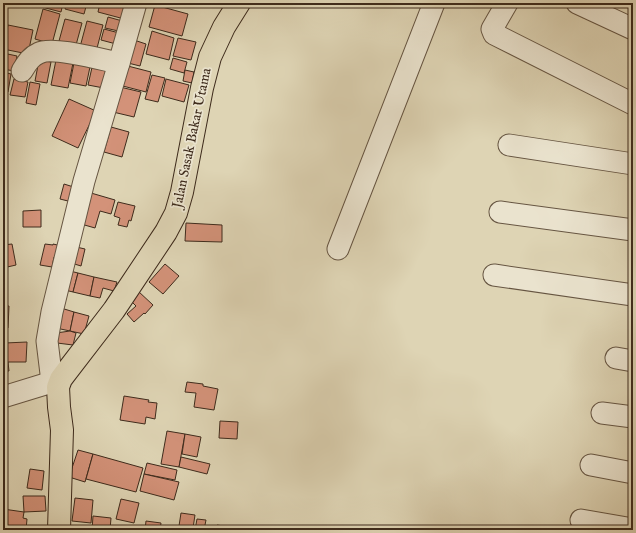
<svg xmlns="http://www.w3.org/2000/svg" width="636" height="533" viewBox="0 0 636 533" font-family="'IM FELL English',serif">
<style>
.building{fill:#d39279;stroke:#3e2b1c}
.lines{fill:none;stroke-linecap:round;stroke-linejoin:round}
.minor-casing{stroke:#665542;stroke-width:23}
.major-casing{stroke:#3e2b1c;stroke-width:24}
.minor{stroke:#eae3ce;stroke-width:21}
.major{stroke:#ded4b4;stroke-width:22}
.labels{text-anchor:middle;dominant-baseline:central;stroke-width:3.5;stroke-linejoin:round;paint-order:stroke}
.street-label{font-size:14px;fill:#3e2b1c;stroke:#eae3ce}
</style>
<rect width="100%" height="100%" fill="#ded4b4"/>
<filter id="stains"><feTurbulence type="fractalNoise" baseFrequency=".005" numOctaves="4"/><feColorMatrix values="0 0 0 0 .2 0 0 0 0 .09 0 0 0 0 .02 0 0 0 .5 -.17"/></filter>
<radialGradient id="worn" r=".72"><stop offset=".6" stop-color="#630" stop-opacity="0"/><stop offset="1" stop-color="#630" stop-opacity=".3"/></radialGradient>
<!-- building -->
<g class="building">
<path d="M39,3H63L61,12L38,6Z"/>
<path d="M67,3H87L84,14L65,9Z"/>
<path d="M100,3H132L128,20L98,12Z"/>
<path d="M155,5L188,14L182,36L149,27Z"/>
<path d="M43,9L60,14L52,44L35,39Z"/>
<path d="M108,17L126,22L123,32L105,28Z"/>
<path d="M65,19L82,23L76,45L59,41Z"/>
<path d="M87,21L103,25L96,52L80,47Z"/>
<path d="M8,25L33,30L28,54L3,49Z"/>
<path d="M104,29L123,34L120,45L101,40Z"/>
<path d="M152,31L174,38L169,60L146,54Z"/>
<path d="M178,38L196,42L191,60L173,56Z"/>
<path d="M131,39L146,44L140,66L124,62Z"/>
<path d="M3,53L17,56L14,71L3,69Z"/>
<path d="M57,55L74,58L68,88L51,85Z"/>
<path d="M75,58L91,62L86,86L70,83Z"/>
<path d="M173,58L187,62L184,73L170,69Z"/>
<path d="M39,60L51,62L47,83L35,81Z"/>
<path d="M93,63L113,67L109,89L88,85Z"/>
<path d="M124,65L151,72L146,92L119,85Z"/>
<path d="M185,70L194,72L192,83L183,81Z"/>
<path d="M3,72L11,74L8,92L3,91Z"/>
<path d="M152,75L165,78L158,102L145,99Z"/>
<path d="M14,79L28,82L25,97L10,95Z"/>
<path d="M166,79L189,85L184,102L162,96Z"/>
<path d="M30,82L40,84L36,105L26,103Z"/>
<path d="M120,87L141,92L134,117L113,112Z"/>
<path d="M69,99L96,111L78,148L52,136Z"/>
<path d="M111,127L129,132L122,157L104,152Z"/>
<path d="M64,184L80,189L76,203L60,199Z"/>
<path d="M91,193L115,200L111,214L100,211L95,228L81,224Z"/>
<path d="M118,202L135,206L131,221L129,220L127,227L118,225L120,218L114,216Z"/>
<path d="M41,210V227H23V211Z"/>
<path d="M186,223L222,225V242L185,241Z"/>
<path d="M12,244L16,265L3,268V245Z"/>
<path d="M45,244L53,245V244L66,247L63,259L54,257L52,267L40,265Z"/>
<path d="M72,246L85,249L81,266L68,262Z"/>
<path d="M165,264L179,276L163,294L149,282Z"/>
<path d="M66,270L78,273L73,292L61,289Z"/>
<path d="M78,273L94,277L90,296L73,292Z"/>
<path d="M94,277L117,282L114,291L103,288L100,298L90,296Z"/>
<path d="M138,291L153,305L145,314L144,313L134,322L127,314L136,306L130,300Z"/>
<path d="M3,306H9L8,328H3Z"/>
<path d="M61,308L74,312L70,331L56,328Z"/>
<path d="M74,312L89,316L84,334L70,331Z"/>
<path d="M70,331L76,333L73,345L57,343L56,333Z"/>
<path d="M3,336H4L5,343L27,342L26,362H8L9,371H3Z"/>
<path d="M187,382L203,384V386L218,389L214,410L194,407L196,393L185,392Z"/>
<path d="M124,396L149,400L148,402L157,403L155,419L146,417L145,424L120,420Z"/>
<path d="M220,421L238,422L237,439L219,438Z"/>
<path d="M167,431L185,434L179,467L161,464Z"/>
<path d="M185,434L201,437L197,457L182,454Z"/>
<path d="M78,450L93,454L85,482L69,477Z"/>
<path d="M93,454L143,468L136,492L86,479Z"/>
<path d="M181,457L210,464L207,474L179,467Z"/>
<path d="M147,463L177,470L175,480L144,474Z"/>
<path d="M30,469L44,471L42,490L27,488Z"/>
<path d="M144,474L179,482L174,500L140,491Z"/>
<path d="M23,496H45L46,511L24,512Z"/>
<path d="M75,498L93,500L91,523L72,521Z"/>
<path d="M121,499L139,503L134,523L116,519Z"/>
<path d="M3,509L24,512L23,518L27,519L26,530H3L4,521H3Z"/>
<path d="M181,513L195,515L193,528L179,526Z"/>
<path d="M93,516L111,518L110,530H92Z"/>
<path d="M197,519L206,520L204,530H195Z"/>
<path d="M146,521L161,523L160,530H145Z"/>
<path d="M217,525L238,528V530H216Z"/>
</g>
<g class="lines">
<defs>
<g id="minor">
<path d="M507,3L492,29L494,34L633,104"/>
<path d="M577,3L633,29"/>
<path d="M22,71C27,63 30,57 39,53C52,46 103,60 119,63"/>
<path d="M509,145L633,164"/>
<path d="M500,212L633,230"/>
<path d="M338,249L434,3"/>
<path d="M494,275L633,295"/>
<path d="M616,358L633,361"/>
<path d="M52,382L47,341L52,312L84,181L119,63L136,3"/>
<path d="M3,397L52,382L59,383"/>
<path d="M602,413L633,417"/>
<path d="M591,465L633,473"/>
<path d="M581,520L633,529"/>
</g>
<path id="major" d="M59,530L62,430L59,407L58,387L61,379L64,375L114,310L166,232L176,213L182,192L202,88L210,57L224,27L239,3"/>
</defs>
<!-- minor casing -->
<use href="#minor" class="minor-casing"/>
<!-- major casing -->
<use href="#major" class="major-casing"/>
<!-- minor -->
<use href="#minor" class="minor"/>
<!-- major -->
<use href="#major" class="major"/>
</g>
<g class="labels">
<!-- street labels -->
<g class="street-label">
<text transform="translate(192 138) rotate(-78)">Jalan Sasak Bakar Utama</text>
</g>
</g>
<!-- margin -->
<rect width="636" height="533" fill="none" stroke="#ded4b4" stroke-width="16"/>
<rect x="4" y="4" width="628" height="525" fill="none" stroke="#3e2b1c" stroke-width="2"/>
<rect x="8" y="8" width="620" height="517" fill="none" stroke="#3e2b1c"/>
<rect width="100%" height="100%" filter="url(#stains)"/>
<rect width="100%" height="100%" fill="url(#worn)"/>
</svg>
